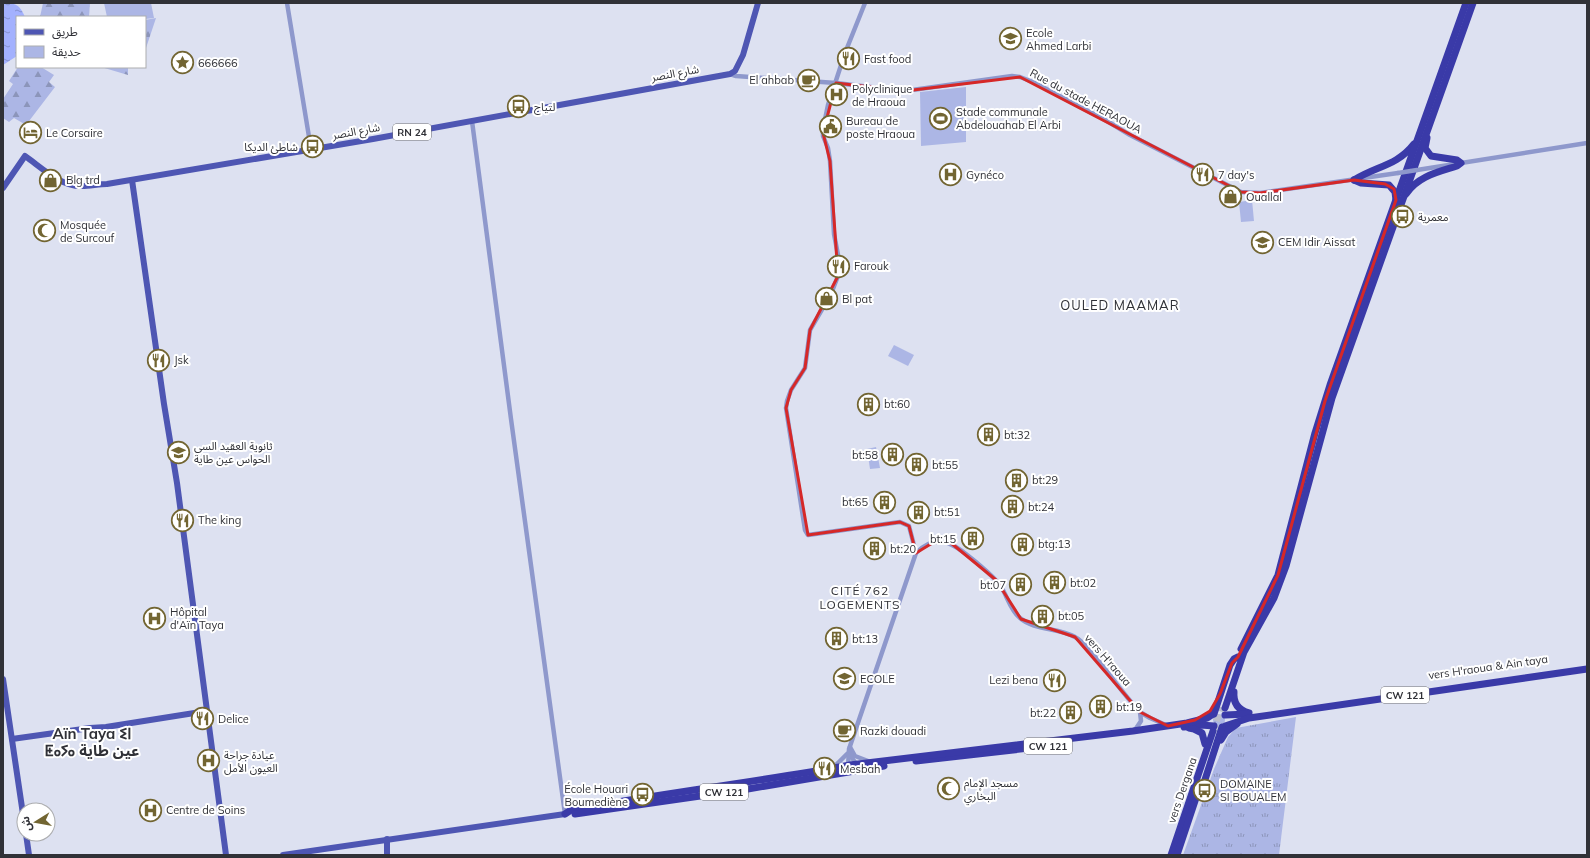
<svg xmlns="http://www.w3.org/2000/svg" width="1590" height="858" viewBox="0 0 1590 858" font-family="Mulish,'Noto Sans Arabic','Noto Sans Tifinagh',sans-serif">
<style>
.grass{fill:url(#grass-tufts)}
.forest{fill:url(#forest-firs)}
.park{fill:#acb6e5}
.water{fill:url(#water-ripples)}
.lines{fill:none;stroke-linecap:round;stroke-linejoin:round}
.highway-tunnel{stroke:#babecc;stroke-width:7;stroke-dasharray:7 3.5;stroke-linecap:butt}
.minor{stroke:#8e98cc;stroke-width:4.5}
.major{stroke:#4e56b3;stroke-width:6}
.highway{stroke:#3a3aa8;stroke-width:7}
.minor-bridge{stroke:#8e98cc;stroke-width:4.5}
.marked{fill:none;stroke:#d62828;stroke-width:3;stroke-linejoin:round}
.labels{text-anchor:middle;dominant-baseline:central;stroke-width:4;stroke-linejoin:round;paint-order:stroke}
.shield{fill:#fff;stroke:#6e6f73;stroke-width:1}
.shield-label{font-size:10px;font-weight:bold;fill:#303137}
.poi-label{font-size:11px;fill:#303137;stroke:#fff;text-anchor:start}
.street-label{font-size:11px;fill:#303137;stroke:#fff}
.neighbourhood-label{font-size:12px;letter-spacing:1px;fill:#303137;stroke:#fff}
.quarter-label{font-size:13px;letter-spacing:1px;fill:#303137;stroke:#fff}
.district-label{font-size:15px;font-weight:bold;fill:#303137;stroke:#fff}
</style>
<defs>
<pattern id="grass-tufts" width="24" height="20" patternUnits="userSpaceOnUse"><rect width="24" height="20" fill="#acb6e5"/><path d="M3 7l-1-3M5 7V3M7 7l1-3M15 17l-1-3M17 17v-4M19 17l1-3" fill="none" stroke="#8c95ba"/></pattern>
<pattern id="forest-firs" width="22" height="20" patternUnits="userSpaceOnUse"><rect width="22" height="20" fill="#acb6e5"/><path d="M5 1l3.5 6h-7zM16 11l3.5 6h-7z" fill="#8c95ba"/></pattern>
<pattern id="water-ripples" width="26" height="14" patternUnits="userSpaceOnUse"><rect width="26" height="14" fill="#a3b1fe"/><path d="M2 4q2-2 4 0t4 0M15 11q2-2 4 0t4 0" fill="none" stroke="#8591ce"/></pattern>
</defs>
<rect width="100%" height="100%" fill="#dde1f1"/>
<!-- grass -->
<path class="grass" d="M1296,717L1279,855H1183L1214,769L1228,737L1236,728Z"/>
<!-- forest -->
<g class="forest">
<path d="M43,3H90L89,17H40Z"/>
<path d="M156,18L145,51V20Z"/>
<path d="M18,67H41L54,75L49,82L55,87L26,125L14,118L9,122L3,118V99L13,84L9,81Z"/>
<path d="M101,67H128V75Z"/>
<circle cx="1219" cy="720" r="6"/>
</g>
<!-- park -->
<g class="park">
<path d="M104,3H151L154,18L145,19V17H107Z"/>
<path d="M966,87V142L921,146L920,92Z"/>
<path d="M1252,200L1254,221L1241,222L1239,202Z"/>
<path d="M894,345L914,355L908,366L888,356Z"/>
<path d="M876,447L880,468L870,469L867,449Z"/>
</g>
<!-- water -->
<path class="water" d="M3,3C16,3 20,5 25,17H17V56L3,65Z"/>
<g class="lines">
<!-- highway-tunnel -->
<path class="highway-tunnel" d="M1213,731L1221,707"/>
<!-- minor -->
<g class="minor">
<path d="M287,3L311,149"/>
<path d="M865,3L845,53L828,105L823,129V136L828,148L830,161L834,234L839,260L838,276L831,294L810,330L805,368L791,390L787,401L786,408L805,530L808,535L900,522L909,526L916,553"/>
<path d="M730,74L736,76L836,83L905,91L1012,76L1020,77L1033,82L1107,121L1130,135L1241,192L1260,193L1398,173"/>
<path d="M472,121L511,419L565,814"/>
<path d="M1417,170L1587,143"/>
<path d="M1135,730L1141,721L1140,712L1150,718L1166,725"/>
<path d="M850,747L855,756L868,761"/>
<path d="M850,750L852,758L857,765"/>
<path d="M834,767L847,754"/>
<path d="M848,767L849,749L916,553C939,530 956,546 976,562C984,569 993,576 1000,585C1007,595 1010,610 1020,618C1035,631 1058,627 1075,637C1081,640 1086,646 1090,651C1108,671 1122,693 1140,712"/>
</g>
<!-- major -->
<g class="major">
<path d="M132,180L164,404L177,483L226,855"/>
<path d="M3,188L25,156C41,167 61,187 82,186C90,186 99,184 107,184L373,139L730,74L735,71L743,55L758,3"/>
<path d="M3,679L24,821"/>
<path d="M12,739L90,728L106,727L207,711"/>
<path d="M26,834L29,855"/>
<path d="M387,839V855"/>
<path d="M283,855L565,814"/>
</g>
<!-- highway -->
<g class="highway">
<path d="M1354,180C1376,166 1397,166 1414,144"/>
<path d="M1354,180L1361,183L1389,185L1395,192L1396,200"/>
<path d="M1406,194C1418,176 1438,172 1457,166L1461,163L1457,160L1431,156L1425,148L1427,138"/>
<path d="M1241,649L1278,575L1315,433L1330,385L1466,3"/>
<path d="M1234,692C1233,703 1238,710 1249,713"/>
<path d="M1225,708L1244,652L1274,598L1286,566L1332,398L1473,3"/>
<path d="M1214,714L1230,665L1234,659L1238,657"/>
<path d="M1225,715L1248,714"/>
<path d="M1225,726L1249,718L1587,669"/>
<path d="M1184,727L1201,725L1214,726"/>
<path d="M1189,728L1194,729L1202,733L1205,744"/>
<path d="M1221,740L1226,732L1237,724"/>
<path d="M916,761L1065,744"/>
<path d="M1198,793L1202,789L1222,727"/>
<path d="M565,814L571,810C664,793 757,782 850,765L1133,731L1187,723L1207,718L1213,714"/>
<path d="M575,814L742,790L884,766"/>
<path d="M1171,855L1213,731"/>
<path d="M1177,855L1199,789"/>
</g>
<!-- minor-bridge -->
<path class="minor-bridge" d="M1398,173L1417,170"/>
</g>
<!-- marked area -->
<path class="marked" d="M1020,77L1241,192L1260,193L1354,180L1385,184L1394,189L1396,200L1325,401L1278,575L1238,657L1232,663L1220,694L1210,711L1195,720L1168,726L1140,712L1075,637L1021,619L996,580L951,543L934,542L916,553L909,526L900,522L808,535L786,408L791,390L805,368L810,330L838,276L830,161L823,133L836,83L905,91Z"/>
<!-- icons -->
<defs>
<symbol id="school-ring" viewBox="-11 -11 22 22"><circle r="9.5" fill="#fff" stroke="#726532" stroke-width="1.5"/><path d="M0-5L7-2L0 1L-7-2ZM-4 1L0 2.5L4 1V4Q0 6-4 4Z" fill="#726532"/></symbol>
<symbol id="restaurant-ring" viewBox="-11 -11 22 22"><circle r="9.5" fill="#fff" stroke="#726532" stroke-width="1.5"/><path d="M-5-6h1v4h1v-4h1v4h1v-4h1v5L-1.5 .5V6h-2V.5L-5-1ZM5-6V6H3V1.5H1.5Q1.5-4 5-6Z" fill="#726532"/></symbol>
<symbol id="sight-ring" viewBox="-11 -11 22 22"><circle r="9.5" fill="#fff" stroke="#726532" stroke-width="1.5"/><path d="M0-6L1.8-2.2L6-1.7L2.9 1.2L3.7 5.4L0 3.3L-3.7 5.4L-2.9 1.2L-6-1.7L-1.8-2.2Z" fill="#726532"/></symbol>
<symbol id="cafe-ring" viewBox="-11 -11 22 22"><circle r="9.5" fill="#fff" stroke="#726532" stroke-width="1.5"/><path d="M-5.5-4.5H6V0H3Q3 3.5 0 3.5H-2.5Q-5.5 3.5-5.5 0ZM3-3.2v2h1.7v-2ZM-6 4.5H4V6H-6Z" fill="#726532"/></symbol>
<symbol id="hospital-ring" viewBox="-11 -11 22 22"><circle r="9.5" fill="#fff" stroke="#726532" stroke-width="1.5"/><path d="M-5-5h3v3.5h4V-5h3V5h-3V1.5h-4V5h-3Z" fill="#726532"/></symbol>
<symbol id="bus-ring" viewBox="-11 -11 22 22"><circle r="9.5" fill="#fff" stroke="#726532" stroke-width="1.5"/><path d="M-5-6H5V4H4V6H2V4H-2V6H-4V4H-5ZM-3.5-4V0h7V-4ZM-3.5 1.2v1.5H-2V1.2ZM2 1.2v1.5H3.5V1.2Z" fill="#726532"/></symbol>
<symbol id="stadium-ring" viewBox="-11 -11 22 22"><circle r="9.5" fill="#fff" stroke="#726532" stroke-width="1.5"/><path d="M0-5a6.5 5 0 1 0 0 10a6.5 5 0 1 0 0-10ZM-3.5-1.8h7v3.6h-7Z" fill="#726532"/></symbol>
<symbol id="civic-ring" viewBox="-11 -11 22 22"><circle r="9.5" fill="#fff" stroke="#726532" stroke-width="1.5"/><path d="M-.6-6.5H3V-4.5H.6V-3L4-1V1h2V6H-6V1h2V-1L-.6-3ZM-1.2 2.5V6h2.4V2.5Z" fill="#726532"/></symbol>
<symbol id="hotel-ring" viewBox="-11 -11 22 22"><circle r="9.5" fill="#fff" stroke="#726532" stroke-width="1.5"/><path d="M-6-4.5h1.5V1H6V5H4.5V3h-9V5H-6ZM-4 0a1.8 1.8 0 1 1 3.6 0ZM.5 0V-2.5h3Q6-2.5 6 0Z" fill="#726532"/></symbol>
<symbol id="shop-ring" viewBox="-11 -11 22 22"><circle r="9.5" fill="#fff" stroke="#726532" stroke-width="1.5"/><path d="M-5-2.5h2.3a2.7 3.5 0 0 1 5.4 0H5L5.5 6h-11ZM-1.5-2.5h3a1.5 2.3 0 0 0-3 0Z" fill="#726532"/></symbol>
<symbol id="mosque-ring" viewBox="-11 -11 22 22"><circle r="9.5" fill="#fff" stroke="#726532" stroke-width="1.5"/><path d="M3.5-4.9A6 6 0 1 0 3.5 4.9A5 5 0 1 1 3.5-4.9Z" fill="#726532"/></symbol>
<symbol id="building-ring" viewBox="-11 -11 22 22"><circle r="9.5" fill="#fff" stroke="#726532" stroke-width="1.5"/><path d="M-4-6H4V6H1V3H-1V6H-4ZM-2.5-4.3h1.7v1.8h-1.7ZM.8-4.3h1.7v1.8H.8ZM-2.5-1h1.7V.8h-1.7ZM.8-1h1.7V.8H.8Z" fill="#726532"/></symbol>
</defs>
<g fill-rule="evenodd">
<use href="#school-ring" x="998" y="26" width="25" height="25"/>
<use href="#restaurant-ring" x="836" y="46" width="25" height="25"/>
<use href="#sight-ring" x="170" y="50" width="25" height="25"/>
<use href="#cafe-ring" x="796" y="68" width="25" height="25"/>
<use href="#hospital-ring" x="824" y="82" width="25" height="25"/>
<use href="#bus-ring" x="506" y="94" width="25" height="25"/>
<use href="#stadium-ring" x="928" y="106" width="25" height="25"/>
<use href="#civic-ring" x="818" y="114" width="25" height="25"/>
<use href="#hotel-ring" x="18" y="120" width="25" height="25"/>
<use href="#bus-ring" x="300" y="134" width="25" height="25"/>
<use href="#hospital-ring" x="938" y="162" width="25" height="25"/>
<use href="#restaurant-ring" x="1190" y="162" width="25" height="25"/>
<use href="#shop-ring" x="38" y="168" width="25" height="25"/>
<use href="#shop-ring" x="1218" y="184" width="25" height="25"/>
<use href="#bus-ring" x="1390" y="204" width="25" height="25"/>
<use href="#mosque-ring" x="32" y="218" width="25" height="25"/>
<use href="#school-ring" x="1250" y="230" width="25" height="25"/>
<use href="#restaurant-ring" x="826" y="254" width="25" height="25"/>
<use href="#shop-ring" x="814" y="286" width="25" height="25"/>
<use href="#restaurant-ring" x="146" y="348" width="25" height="25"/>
<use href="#building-ring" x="856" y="392" width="25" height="25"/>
<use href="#building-ring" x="976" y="422" width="25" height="25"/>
<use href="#school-ring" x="166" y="440" width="25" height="25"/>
<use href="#building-ring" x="880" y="442" width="25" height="25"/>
<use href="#building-ring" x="904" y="452" width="25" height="25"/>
<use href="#building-ring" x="1004" y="468" width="25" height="25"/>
<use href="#building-ring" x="872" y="490" width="25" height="25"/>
<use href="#building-ring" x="1000" y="494" width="25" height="25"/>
<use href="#building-ring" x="906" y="500" width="25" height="25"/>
<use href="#restaurant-ring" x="170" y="508" width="25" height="25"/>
<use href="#building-ring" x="960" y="526" width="25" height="25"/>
<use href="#building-ring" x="1010" y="532" width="25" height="25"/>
<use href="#building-ring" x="862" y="536" width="25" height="25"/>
<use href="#building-ring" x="1042" y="570" width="25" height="25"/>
<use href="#building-ring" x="1008" y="572" width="25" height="25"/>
<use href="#building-ring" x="1030" y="604" width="25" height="25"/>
<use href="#hospital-ring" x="142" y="606" width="25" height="25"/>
<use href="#building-ring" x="824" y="626" width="25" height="25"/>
<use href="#school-ring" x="832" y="666" width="25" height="25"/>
<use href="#restaurant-ring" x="1042" y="668" width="25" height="25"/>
<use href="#building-ring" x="1088" y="694" width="25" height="25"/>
<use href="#building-ring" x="1058" y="700" width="25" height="25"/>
<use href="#restaurant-ring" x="190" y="706" width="25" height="25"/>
<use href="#cafe-ring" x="832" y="718" width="25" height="25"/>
<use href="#hospital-ring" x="196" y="748" width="25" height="25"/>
<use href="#restaurant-ring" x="812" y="756" width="25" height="25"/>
<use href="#mosque-ring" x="936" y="776" width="25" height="25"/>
<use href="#bus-ring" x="1192" y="778" width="25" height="25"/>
<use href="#bus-ring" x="630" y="782" width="25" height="25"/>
<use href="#hospital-ring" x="138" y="798" width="25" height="25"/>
</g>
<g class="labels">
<!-- shield labels -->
<g class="shield">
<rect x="393" y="124" width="38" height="16" rx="3"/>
<rect x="1381" y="687" width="48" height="16" rx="3"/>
<rect x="1024" y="738" width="48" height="16" rx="3"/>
<rect x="700" y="784" width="48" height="16" rx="3"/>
</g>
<g class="shield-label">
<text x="412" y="132">RN 24</text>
<text x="1405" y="695">CW 121</text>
<text x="1048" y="746">CW 121</text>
<text x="724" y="792">CW 121</text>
</g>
<!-- poi labels -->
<g class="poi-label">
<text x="1026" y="33">Ecole<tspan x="1026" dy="13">Ahmed Larbi</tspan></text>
<text x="864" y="59">Fast food</text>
<text x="198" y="63">666666</text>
<text x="794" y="80" text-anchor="end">El ahbab</text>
<text x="852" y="89">Polyclinique<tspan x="852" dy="13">de Hraoua</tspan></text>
<text x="534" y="107">لتياج</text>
<text x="956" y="112">Stade communale<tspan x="956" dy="13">Abdelouahab El Arbi</tspan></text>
<text x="846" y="121">Bureau de<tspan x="846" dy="13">poste Hraoua</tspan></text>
<text x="46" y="133">Le Corsaire</text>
<text x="298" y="147" text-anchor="end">شاطئ الديكا</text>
<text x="966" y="175">Gynéco</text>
<text x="1218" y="175">7 day's</text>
<text x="66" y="180">Blg trd</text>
<text x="1246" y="197">Ouallal</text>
<text x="1418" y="217">معمرية</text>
<text x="60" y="225">Mosquée<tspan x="60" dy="13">de Surcouf</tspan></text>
<text x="1278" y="242">CEM Idir Aissat</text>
<text x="854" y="266">Farouk</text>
<text x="842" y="299">Bl pat</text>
<text x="174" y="360">Jsk</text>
<text x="884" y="404">bt:60</text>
<text x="1004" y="435">bt:32</text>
<text x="194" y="446">ثانوية العقيد السي<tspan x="194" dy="13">الحواس عين طاية</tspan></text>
<text x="878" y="455" text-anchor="end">bt:58</text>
<text x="932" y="465">bt:55</text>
<text x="1032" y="480">bt:29</text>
<text x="868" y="502" text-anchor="end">bt:65</text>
<text x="1028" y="507">bt:24</text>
<text x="934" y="512">bt:51</text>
<text x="198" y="520">The king</text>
<text x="956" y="539" text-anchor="end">bt:15</text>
<text x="1038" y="544">btg:13</text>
<text x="890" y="549">bt:20</text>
<text x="1070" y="583">bt:02</text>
<text x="1006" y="585" text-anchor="end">bt:07</text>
<text x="170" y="612">Hôpital<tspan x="170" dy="13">d'Aïn Taya</tspan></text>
<text x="1058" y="616">bt:05</text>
<text x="852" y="639">bt:13</text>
<text x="860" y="679">ECOLE</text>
<text x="1038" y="680" text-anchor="end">Lezi bena</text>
<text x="1116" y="707">bt:19</text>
<text x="1056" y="713" text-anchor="end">bt:22</text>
<text x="218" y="719">Delice</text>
<text x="860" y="731">Razki douadi</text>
<text x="224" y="755">عيادة جراحة<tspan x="224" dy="13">العيون الأمل</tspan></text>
<text x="840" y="769">Mesbah</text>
<text x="964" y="783">مسجد الإمام<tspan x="964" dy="13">البخاري</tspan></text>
<text x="1220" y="784">DOMAINE<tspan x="1220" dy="13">SI BOUALEM</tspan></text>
<text x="628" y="789" text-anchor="end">École Houari<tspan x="628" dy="13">Boumediène</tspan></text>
<text x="166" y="810">Centre de Soins</text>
</g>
<!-- street labels -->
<g class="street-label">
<text transform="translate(675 73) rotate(-10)">شارع النصر</text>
<text transform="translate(1086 101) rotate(28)">Rue du stade HERAOUA</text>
<text transform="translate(356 131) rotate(-10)">شارع النصر</text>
<text transform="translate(1108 660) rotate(49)">vers H'raoua</text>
<text transform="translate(1488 667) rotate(-8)">vers H'raoua &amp; Ain taya</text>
<text transform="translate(1182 790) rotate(-71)">vers Dergana</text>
</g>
<!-- neighbourhood labels -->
<g class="neighbourhood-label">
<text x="860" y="590">CITÉ 762<tspan x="860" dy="14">LOGEMENTS</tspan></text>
</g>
<!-- quarter labels -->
<g class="quarter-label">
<text x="1120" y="305">OULED MAAMAR</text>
</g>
<!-- district labels -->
<g class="district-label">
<text x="92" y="733">Aïn Taya ⵉⵏ<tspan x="92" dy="17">ⵟⴰⵢⴰ عين طاية</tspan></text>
</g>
</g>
<!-- border -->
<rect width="1590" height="858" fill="none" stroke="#303137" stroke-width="8"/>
<!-- legend -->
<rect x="16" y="16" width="130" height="52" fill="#ffffff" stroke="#acadaf"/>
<rect x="24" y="29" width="20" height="6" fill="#4e56b3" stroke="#acadaf"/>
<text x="52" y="36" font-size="12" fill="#303137">طريق</text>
<rect x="24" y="46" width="20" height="12" fill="#acb6e5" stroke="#acadaf"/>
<text x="52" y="56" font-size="12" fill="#303137">حديقة</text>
<!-- north arrow -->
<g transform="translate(36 822) rotate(259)"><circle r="19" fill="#ffffff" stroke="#acadaf"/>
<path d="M0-3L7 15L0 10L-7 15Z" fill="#726532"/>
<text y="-6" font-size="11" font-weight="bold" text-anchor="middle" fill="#303137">ش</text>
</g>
</svg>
